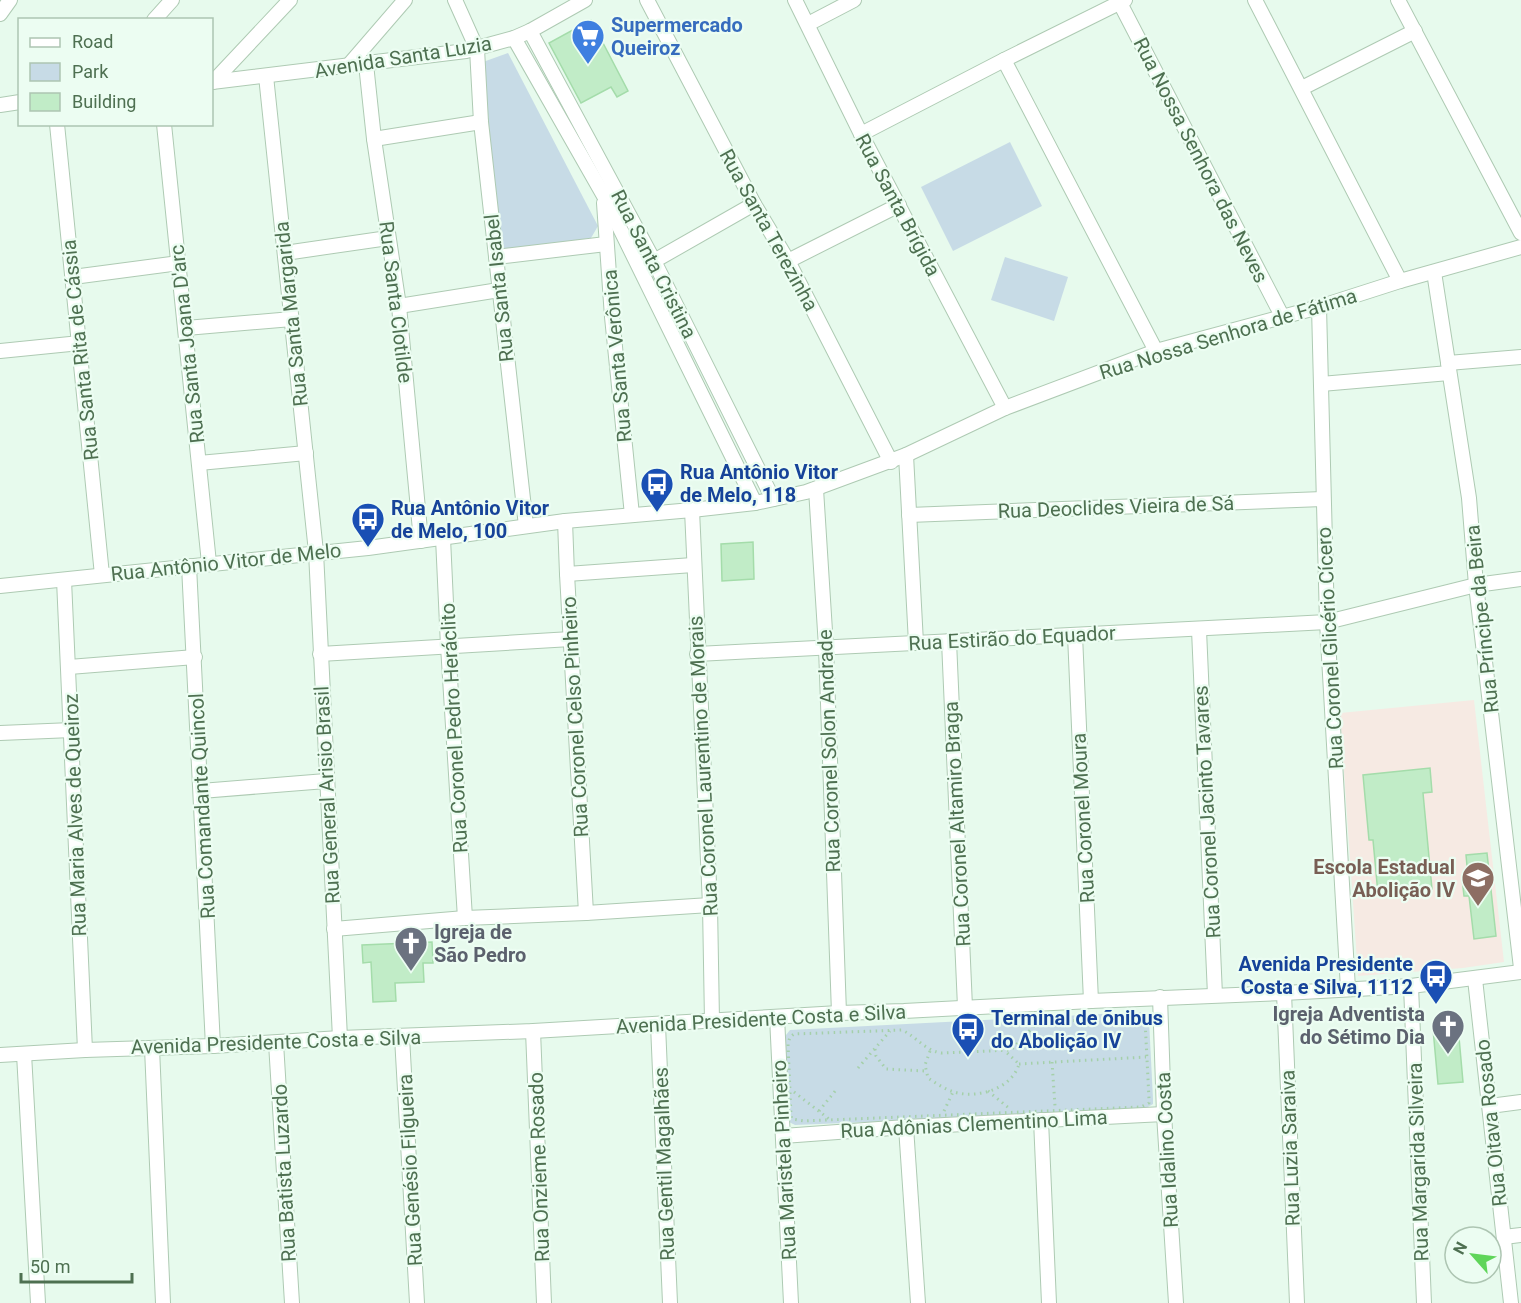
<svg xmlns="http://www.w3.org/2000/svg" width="1521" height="1303" viewBox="0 0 1521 1303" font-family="Roboto,sans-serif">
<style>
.education{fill:#f6eae3}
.green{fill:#c7dbe6}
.building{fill:#c1ecc7;stroke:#a4dcaa;stroke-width:1.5}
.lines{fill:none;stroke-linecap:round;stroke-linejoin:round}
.minor-casing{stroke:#aecab3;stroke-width:16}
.path{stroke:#a5d0aa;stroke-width:3;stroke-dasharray:1.5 4.5;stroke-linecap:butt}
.minor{stroke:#fff;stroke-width:14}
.labels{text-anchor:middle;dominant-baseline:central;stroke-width:4.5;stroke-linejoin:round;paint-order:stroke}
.shop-label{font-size:20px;font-weight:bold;fill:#366cbe;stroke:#ecfdf2;text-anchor:start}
.street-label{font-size:20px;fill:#4e7051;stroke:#ecfdf2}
.transit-label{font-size:20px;font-weight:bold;fill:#164399;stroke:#ecfdf2;text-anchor:start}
.education-label{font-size:20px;font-weight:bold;fill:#785e54;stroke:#ecfdf2;text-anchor:end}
.worship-label{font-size:20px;font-weight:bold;fill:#5b616d;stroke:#ecfdf2;text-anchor:start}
</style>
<rect width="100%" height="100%" fill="#e7faed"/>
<!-- education -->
<path class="education" d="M1474,700L1504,962L1463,968L1358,976L1340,713Z"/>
<!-- green -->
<g class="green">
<path d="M508,53L598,226L591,238L501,251L483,62Z"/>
<path d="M1010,142L1042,206L953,251L921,187Z"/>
<path d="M1005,257L1068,277L1054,321L991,300Z"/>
<path d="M1141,1012L1147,1014L1149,1020L1153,1099V1104L1141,1111L795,1125L789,1122L784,1044L786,1035L790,1030Z"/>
</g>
<!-- building -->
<g class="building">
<path d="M591,20L628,91L617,97L611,87L581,103L549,43Z"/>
<path d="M753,542L754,579L722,581L721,544Z"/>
<path d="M1430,768L1432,792L1423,793L1432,889L1378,894L1373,840H1369L1363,775Z"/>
<path d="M1487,853L1496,936L1474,939L1469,896H1464L1462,878L1468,877L1466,855Z"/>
<path d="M432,942L433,963H423L424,982L395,983L396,1001L373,1002L371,962L363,963L362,945Z"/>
<path d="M1458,1026L1463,1082L1438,1084L1433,1029Z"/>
</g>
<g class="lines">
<defs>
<g id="minor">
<path d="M455,0L477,49L481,122L526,526"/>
<path d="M647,0L754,204L788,261L891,462"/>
<path d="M795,0L861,134L1005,408"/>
<path d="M1255,0L1400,281"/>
<path d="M1398,0L1521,233"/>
<path d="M1120,3L1282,316"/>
<path d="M0,14L10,0"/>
<path d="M154,20L172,0"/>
<path d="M808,24L854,0"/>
<path d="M530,31L654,261L773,499"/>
<path d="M514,38L604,196L755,503"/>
<path d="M1004,60L1156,351"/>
<path d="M366,64L374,139L399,306L421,541"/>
<path d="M348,66L405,0"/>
<path d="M266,76L316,552L340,1038"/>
<path d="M212,82L466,51L514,38L530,31L585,0"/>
<path d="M213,82L290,0"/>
<path d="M1302,88L1415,31"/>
<path d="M0,105L20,102"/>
<path d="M57,124L102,575"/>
<path d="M164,124L209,563"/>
<path d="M861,134L1004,60L1125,0"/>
<path d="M374,139L481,122"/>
<path d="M604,203L612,317L632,515"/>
<path d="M285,253L388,238"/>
<path d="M496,257L606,244"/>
<path d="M788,261L899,205"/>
<path d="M647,265L754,204"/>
<path d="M1434,272L1469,498L1476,585L1521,968"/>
<path d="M73,277L179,263"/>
<path d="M399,306L499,290"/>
<path d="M1319,307L1327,622L1348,989"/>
<path d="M186,328L292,319"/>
<path d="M0,351L80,343"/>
<path d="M1448,363L1521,357"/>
<path d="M1321,384L1449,373"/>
<path d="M906,455L916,643"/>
<path d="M199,463L306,453"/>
<path d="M816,489L826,647L839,1013"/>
<path d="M692,510L710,905L712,1021"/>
<path d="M909,515L1323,499"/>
<path d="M565,521L567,574L586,913"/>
<path d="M443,538L448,646L465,918"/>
<path d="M189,566L213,1046"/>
<path d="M567,574L693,565"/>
<path d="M64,580L85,1050"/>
<path d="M0,586L368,548L565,521L692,510L755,503L806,492L906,455L1005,408L1156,351L1319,307L1400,281L1521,247"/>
<path d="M1199,630L1215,995"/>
<path d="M1075,635L1091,1001"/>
<path d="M949,641L965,1007"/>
<path d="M320,654L571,639"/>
<path d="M697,654L1327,622L1476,585L1521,579"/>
<path d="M69,667L195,657"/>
<path d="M0,733L72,730"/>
<path d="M201,791L326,781"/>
<path d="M334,929L465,918L586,913L710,905"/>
<path d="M1475,979L1511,1303"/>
<path d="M1411,986L1424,1303"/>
<path d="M1284,993L1297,1303"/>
<path d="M1160,997L1164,1114L1176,1303"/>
<path d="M777,1017L791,1303"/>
<path d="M658,1025L670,1303"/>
<path d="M533,1031L544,1303"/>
<path d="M402,1037L417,1303"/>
<path d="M276,1043L292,1303"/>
<path d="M152,1048L163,1303"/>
<path d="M24,1054L38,1303"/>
<path d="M0,1055L85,1050L213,1046L340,1038L533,1031L839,1013L904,1011L1091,1001L1284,993L1411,986L1521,972"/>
<path d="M1490,1106L1521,1102"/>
<path d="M1041,1120L1049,1303"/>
<path d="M906,1127L918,1303"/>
<path d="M783,1136L906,1127L1164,1114"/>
<path d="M1504,1237L1521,1235"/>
</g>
</defs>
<!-- minor casing -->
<use href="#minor" class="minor-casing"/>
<!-- path -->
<g class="path">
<path d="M1140,1016L1144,1017L1145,1020L1149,1099V1103L1141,1107L804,1121L792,1119L791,1116L788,1044L790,1037L794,1034L902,1030C917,1037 924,1050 941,1053L1011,1050L1037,1023Z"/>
<path d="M875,1049L876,1056L886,1069L925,1071"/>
<path d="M930,1051L925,1065L928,1078C936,1083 944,1089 954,1092C977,1099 1012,1089 1019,1064L1005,1051"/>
<path d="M1052,1062L1055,1106"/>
<path d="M1019,1064L1146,1057"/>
<path d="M858,1068L890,1031"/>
<path d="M988,1091L1010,1109"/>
<path d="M794,1092L829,1119"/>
<path d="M819,1111L836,1090"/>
<path d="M944,1111L953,1092"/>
</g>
<!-- minor -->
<use href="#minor" class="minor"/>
</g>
<!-- icons -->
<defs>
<symbol id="supermarket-pin" viewBox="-11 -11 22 30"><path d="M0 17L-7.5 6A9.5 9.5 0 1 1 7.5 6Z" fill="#3f7fe0" stroke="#ecfdf2"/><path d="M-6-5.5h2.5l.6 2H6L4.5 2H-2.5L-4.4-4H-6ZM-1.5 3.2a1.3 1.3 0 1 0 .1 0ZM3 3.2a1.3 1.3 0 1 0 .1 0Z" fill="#fff"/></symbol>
<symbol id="bus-pin" viewBox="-11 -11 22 30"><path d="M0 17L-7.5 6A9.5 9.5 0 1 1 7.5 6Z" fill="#1a4fb4" stroke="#ecfdf2"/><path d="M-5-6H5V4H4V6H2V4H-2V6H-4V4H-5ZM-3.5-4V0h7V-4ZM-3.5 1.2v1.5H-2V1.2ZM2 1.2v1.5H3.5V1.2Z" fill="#fff"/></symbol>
<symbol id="school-pin" viewBox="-11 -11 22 30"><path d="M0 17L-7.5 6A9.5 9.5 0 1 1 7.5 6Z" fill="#8d6e63" stroke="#ecfdf2"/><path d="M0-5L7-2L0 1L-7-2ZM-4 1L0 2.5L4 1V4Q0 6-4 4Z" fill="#fff"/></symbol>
<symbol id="church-pin" viewBox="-11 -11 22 30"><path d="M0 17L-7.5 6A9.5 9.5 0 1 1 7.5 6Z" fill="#6b7280" stroke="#ecfdf2"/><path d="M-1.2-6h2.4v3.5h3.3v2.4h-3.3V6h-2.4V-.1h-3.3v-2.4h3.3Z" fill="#fff"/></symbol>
</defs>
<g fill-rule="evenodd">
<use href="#supermarket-pin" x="569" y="17" width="38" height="52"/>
<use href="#bus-pin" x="638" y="465" width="38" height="52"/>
<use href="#bus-pin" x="349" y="500" width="38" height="52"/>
<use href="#school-pin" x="1459" y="859" width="38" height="52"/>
<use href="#church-pin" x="392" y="924" width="38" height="52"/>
<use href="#bus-pin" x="1417" y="957" width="38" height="52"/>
<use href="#church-pin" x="1429" y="1007" width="38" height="52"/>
<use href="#bus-pin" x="949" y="1010" width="38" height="52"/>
</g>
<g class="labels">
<!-- shop labels -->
<g class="shop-label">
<text x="611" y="25">Supermercado<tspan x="611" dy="23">Queiroz</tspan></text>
</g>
<!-- street labels -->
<g class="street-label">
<text transform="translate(403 57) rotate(-9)">Avenida Santa Luzia</text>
<text transform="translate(1201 160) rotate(63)">Rua Nossa Senhora das Neves</text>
<text transform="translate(898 205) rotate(62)">Rua Santa Brígida</text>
<text transform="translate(769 230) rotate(61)">Rua Santa Terezinha</text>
<text transform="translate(654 264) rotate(63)">Rua Santa Cristina</text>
<text transform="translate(499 288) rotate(-96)">Rua Santa Isabel</text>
<text transform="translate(396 302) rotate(83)">Rua Santa Clotilde</text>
<text transform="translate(291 314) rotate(-96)">Rua Santa Margarida</text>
<text transform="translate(1228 334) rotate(-17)">Rua Nossa Senhora de Fátima</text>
<text transform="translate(187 344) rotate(-96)">Rua Santa Joana D'arc</text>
<text transform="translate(80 350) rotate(-96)">Rua Santa Rita de Cássia</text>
<text transform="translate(617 356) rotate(-95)">Rua Santa Verônica</text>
<text transform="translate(1116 507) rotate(-2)">Rua Deoclides Vieira de Sá</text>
<text transform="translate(226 562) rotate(-6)">Rua Antônio Vitor de Melo</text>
<text transform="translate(1482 619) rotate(-96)">Rua Príncipe da Beira</text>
<text transform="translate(1012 638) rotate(-3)">Rua Estirão do Equador</text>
<text transform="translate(1330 648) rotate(-93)">Rua Coronel Glicério Cícero</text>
<text transform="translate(575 717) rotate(-93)">Rua Coronel Celso Pinheiro</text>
<text transform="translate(454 728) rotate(-93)">Rua Coronel Pedro Heráclito</text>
<text transform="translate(829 751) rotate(-92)">Rua Coronel Solon Andrade</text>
<text transform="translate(703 766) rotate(-93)">Rua Coronel Laurentino de Morais</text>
<text transform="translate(327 795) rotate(-93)">Rua General Arisio Brasil</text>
<text transform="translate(202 806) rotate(-93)">Rua Comandante Quincol</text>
<text transform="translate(1207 812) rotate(-93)">Rua Coronel Jacinto Tavares</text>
<text transform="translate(75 815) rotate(-92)">Rua Maria Alves de Queiroz</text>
<text transform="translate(1083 818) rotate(-93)">Rua Coronel Moura</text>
<text transform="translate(957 824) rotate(-93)">Rua Coronel Altamiro Braga</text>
<text transform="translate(761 1019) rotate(-3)">Avenida Presidente Costa e Silva</text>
<text transform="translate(276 1042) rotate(-2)">Avenida Presidente Costa e Silva</text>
<text transform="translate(1491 1123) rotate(-96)">Rua Oitava Rosado</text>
<text transform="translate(974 1124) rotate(-3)">Rua Adônias Clementino Lima</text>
<text transform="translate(1290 1148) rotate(-92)">Rua Luzia Saraiva</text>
<text transform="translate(1167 1150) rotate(-93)">Rua Idalino Costa</text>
<text transform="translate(784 1160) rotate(-93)">Rua Maristela Pinheiro</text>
<text transform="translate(1418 1162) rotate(-92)">Rua Margarida Silveira</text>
<text transform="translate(664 1164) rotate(-92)">Rua Gentil Magalhães</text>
<text transform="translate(539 1167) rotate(-92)">Rua Onzieme Rosado</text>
<text transform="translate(410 1170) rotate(-93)">Rua Genésio Filgueira</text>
<text transform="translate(284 1173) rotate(-93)">Rua Batista Luzardo</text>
</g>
<!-- transit labels -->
<g class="transit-label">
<text x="680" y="472">Rua Antônio Vitor<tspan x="680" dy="23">de Melo, 118</tspan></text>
<text x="391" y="508">Rua Antônio Vitor<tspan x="391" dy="23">de Melo, 100</tspan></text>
<text x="1413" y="964" text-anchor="end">Avenida Presidente<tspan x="1413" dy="23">Costa e Silva, 1112</tspan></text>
<text x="991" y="1018">Terminal de õnibus<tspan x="991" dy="23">do Abolição IV</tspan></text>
</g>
<!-- education labels -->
<g class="education-label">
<text x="1455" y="867">Escola Estadual<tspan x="1455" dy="23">Abolição IV</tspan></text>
</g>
<!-- worship labels -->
<g class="worship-label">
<text x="434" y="932">Igreja de<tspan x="434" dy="23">São Pedro</tspan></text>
<text x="1425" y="1014" text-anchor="end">Igreja Adventista<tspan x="1425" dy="23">do Sétimo Dia</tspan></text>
</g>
</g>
<!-- legend -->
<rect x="18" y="18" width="195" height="108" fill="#ecfdf2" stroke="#adc5b2" stroke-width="1.5"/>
<rect x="30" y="38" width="30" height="9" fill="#ffffff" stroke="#adc5b2" stroke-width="1.5"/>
<text x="72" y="48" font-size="18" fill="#4e7051">Road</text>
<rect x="30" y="63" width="30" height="18" fill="#c7dbe6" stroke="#adc5b2" stroke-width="1.5"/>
<text x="72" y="78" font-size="18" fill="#4e7051">Park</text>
<rect x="30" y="93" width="30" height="18" fill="#c1ecc7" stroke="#adc5b2" stroke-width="1.5"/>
<text x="72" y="108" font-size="18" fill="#4e7051">Building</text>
<!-- north arrow -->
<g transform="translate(1473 1255) rotate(298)"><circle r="28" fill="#ecfdf2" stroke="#adc5b2" stroke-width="1.5"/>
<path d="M0-4.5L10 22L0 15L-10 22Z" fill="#5fd55a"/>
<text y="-9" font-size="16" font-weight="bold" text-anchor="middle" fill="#4e7051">N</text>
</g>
<!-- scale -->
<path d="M21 1273v9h111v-9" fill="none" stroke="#4e7051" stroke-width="3"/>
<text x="30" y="1273" font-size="18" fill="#4e7051" stroke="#ecfdf2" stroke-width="4.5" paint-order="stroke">50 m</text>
</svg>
